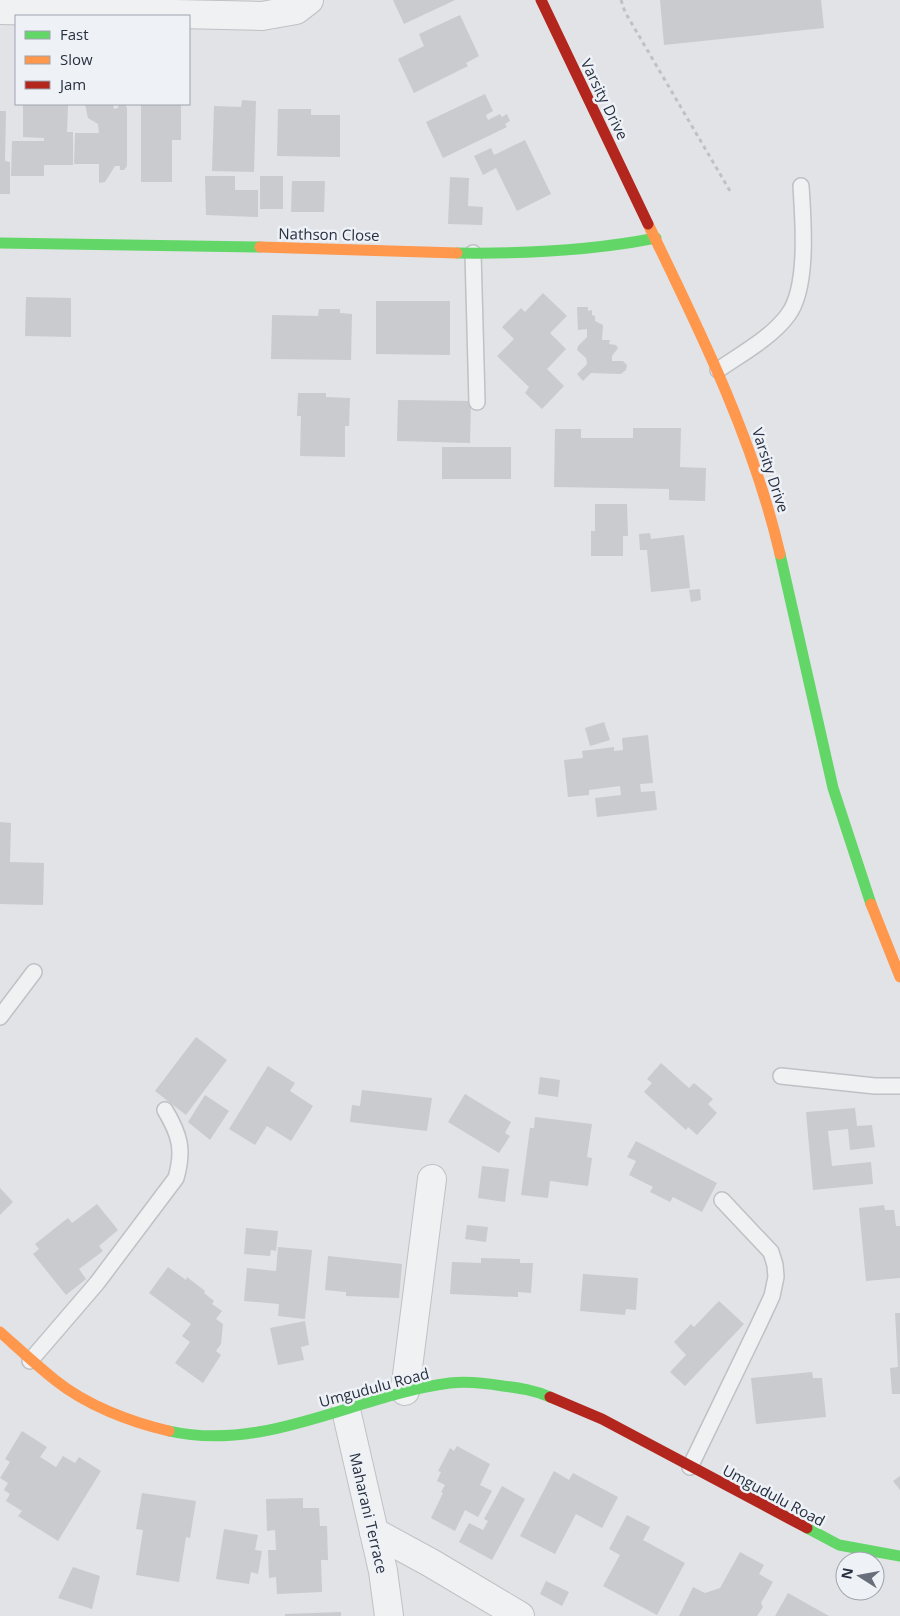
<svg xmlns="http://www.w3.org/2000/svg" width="900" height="1616" viewBox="0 0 900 1616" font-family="'Open Sans',sans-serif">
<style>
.building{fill:#c9cbce}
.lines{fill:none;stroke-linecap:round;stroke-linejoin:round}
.lane-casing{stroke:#bfc1c4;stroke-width:18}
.street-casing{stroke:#bfc1c4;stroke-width:30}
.path{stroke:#c0c1c6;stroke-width:3;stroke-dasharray:4 4;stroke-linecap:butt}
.lane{stroke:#f0f1f3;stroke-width:15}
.street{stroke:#f0f1f3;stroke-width:28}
.fast{stroke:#63d668;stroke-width:11}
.slow{stroke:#ff974d;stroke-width:11}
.jam{stroke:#b3261e;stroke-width:11}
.labels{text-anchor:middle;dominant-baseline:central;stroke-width:5;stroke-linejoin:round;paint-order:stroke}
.street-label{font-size:15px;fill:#273040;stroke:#eef1f6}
</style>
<rect width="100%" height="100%" fill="#e1e3e6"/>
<!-- building -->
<g class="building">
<path d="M393,0H455L404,24Z"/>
<path d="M660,0H821L824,28L664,45Z"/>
<path d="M460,15L479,56L466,63L468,66L414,93L398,59L424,46L419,34Z"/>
<path d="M485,94L493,111L486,115L488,120L500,114L502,117L507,114L510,121L505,124L507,127L443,158L426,122Z"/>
<path d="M242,100L256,101L254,172L212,171L214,106L241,107Z"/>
<path d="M23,104H68L67,132H73V165H44V176H11L12,141H44V138L23,137Z"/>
<path d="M85,104H113L114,109L118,108L119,104H125L127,108V166L124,170H120V166H115L105,182L99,183V164H74L75,133H99L98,124L88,118Z"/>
<path d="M141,104H181V140H172V182H141Z"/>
<path d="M278,109H311V115H340V157L277,156Z"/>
<path d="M0,111H6L5,161L10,162V194H0Z"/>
<path d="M525,140L551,194L517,211L496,168L483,175L474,156L491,148L494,155Z"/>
<path d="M205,176H235V190H258V217L206,215Z"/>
<rect x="260" y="176" width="23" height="33"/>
<path d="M450,177L469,178L468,206L483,207L482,225L448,224Z"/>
<path d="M292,181H325L324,212H291Z"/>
<path d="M543,293L567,316L550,333L566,349L547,369L564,386L542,409L525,393L529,387L497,356L514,339L502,327L521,308L525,312Z"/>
<path d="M26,297L71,298V337L25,336Z"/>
<path d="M376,301H450V355L376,354Z"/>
<path d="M577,307H588V311L592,310V315L595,316V321L603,325L602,340H610L609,344L616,345L618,348L612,356V361H623L627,365L626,370L621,374L591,373L583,381L577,374L587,364L586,358L577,350L578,346L587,337V329L578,330Z"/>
<path d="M319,309H340V313L352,314L351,360L271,359L272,315L318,316Z"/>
<path d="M298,393H326V397L350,398L349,426H345V457L300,456L301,416H297Z"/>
<path d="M398,400L471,401L470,443L397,441Z"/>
<path d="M633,428H681L680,467L706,468L705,501L669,500V489L554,487L555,429H581V438H633Z"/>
<rect x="442" y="447" width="69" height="32"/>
<path d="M595,504H627L628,536H623V556H591V531H595Z"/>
<path d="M650,533L651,539L684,535L690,588L651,592L647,550H640L639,534Z"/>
<path d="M700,589L701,600L691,602L689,590Z"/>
<path d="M604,722L610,740L590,746L585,728Z"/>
<path d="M648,735L653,783L640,784L641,792L655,791L657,810L597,817L595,798L621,795L620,786L589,790V795L568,797L564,760L583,758L582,751L614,747V751L623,750L622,738Z"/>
<path d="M0,822L11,823L10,862L44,863L43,905L0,904Z"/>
<path d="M196,1037L227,1060L186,1115L155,1091Z"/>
<path d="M661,1063L689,1088L694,1083L713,1099L708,1104L717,1113L697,1135L688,1127L686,1130L644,1092L652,1083L647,1079Z"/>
<path d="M268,1066L295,1083L290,1091L313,1106L291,1141L267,1126L255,1145L229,1129Z"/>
<path d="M540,1077L560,1080L558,1097L538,1094Z"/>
<path d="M362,1090L432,1098L427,1131L350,1122L352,1105L360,1106Z"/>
<path d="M465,1094L511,1122L505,1133L510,1136L499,1153L448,1122Z"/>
<path d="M205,1095L229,1111L210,1140L188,1122Z"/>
<path d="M855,1108L857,1126L872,1125L875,1147L850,1150L848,1129L828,1131L832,1166L871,1162L873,1184L813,1190L806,1112Z"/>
<path d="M535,1117L592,1124L587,1157L592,1158L588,1186L550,1181L548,1198L521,1195L530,1128H534Z"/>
<path d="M636,1141L717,1183L702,1212L673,1197L670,1202L650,1192L653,1187L629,1175L636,1161L627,1157Z"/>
<path d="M482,1166L509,1169L505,1202L478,1198Z"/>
<path d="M0,1188L13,1202L0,1215Z"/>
<path d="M97,1204L118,1230L99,1246L103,1251L79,1269L86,1279L66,1295L33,1254L39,1249L35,1244L68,1218L72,1223Z"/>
<path d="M884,1205L885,1210H894L896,1226H900V1278L866,1281L859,1208Z"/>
<path d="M467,1225L488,1227L486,1242L465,1239Z"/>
<path d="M246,1228L278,1231L276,1251L271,1250L270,1256L244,1254Z"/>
<path d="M278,1247L312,1250L305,1319L278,1316L279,1304L244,1301L247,1268L276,1271Z"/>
<path d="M328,1256L402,1264L399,1298L346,1296V1292L325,1290Z"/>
<path d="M481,1258L520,1259V1263H533L531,1293L518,1292V1297L450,1294L452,1262L481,1263Z"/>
<path d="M168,1267L186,1280L187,1277L205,1291L204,1293L214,1301L212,1304L222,1311L216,1319L223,1324L221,1344L216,1351L221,1355L203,1383L175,1363L190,1342L182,1336L191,1324L149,1293Z"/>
<path d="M583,1274L638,1278L636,1310L626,1309L625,1315L580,1311Z"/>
<path d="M719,1301L744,1324L685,1386L670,1372L686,1355L674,1342L691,1324L694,1327Z"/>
<path d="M895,1313H900V1394H892L890,1368L898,1367Z"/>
<path d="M305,1321L309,1345L301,1347L304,1360L278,1365L270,1328Z"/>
<path d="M812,1372L813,1378H822L826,1417L756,1424L751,1378Z"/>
<path d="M22,1431L47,1447L40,1457L56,1467L63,1456L75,1463L79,1457L101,1471L58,1541L18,1516L22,1511L6,1501L10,1494L4,1490L8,1483L0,1478L10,1462L5,1459Z"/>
<path d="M457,1446L490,1464L480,1485L492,1491L478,1517L465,1510L455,1531L431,1518L443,1493L441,1492L445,1485L437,1481L441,1472L438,1471L450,1448L454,1451Z"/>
<path d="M554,1471L569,1480L573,1473L618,1497L602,1528L576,1514L555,1554L520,1536Z"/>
<path d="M900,1476V1490L893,1481Z"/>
<path d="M502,1486L525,1499L492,1560L459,1542L469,1523L483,1530L488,1521L484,1519Z"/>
<path d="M142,1493L196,1501L190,1538L186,1537L179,1582L136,1575L143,1530L136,1529Z"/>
<path d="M303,1498V1508H319L320,1526H327L328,1560H321L322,1592L277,1594L276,1577L269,1578L268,1550H276L275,1530L267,1531L266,1499Z"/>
<path d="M627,1515L650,1527L643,1540L685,1563L657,1615L603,1586L620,1555L609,1549Z"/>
<path d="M224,1529L258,1535L255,1550L262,1551L258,1574L251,1572L249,1584L216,1579Z"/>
<path d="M740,1552L764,1565L759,1574L773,1582L761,1603L763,1607L757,1616H679L693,1587L705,1593L720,1588Z"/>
<path d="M73,1567L100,1576L92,1609L58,1598Z"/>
<path d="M546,1581L569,1592L562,1606L540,1594Z"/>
<path d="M788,1593L829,1616H775Z"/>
<path d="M341,1612V1616H285V1614Z"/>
</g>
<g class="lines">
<defs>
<g id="lane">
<path d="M473,253L477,402"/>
<path d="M718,370C741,354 771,338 788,315C809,287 803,219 801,186"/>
<path d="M0,1017L34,972"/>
<path d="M781,1076L875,1086H900"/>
<path d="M30,1361L97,1283L176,1178C184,1150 180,1135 165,1110"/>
<path d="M690,1467L759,1324L772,1296L776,1277L775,1265L771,1252L722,1200"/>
</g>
<g id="street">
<path d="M0,10L262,16L296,10L309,0"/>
<path d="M405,1391L432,1179"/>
<path d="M346,1410L383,1571L389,1616"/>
<path d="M374,1532L431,1563L520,1616"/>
</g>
</defs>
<!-- lane casing -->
<use href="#lane" class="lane-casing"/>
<!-- street casing -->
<use href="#street" class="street-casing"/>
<!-- path -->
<path class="path" d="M621,0L625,12L730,191"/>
<!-- lane -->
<use href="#lane" class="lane"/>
<!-- street -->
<use href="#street" class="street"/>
<!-- fast -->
<g class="fast">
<path d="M0,243L260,247"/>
<path d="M457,253C524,254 590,251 656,238"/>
<path d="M780,554L833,788L871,904"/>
<path d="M169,1431C266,1453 356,1395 450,1383C468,1381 485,1383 503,1386C520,1388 534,1390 550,1397"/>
<path d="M807,1528L839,1545L900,1556"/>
</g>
<!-- slow -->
<g class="slow">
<path d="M648,224C700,331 753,438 780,554"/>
<path d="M260,247L457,253"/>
<path d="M871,904L900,977"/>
<path d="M0,1332C18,1348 36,1365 55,1380C86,1405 130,1422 169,1431"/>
</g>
<!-- jam -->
<g class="jam">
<path d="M541,0L648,224"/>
<path d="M550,1397L602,1419L807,1528"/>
</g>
</g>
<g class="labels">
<!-- street labels -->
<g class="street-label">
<text transform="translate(605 99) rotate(64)">Varsity Drive</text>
<text transform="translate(329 234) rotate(1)">Nathson Close</text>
<text transform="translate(771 470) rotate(72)">Varsity Drive</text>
<text transform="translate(374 1387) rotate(-15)">Umgudulu Road</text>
<text transform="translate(774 1495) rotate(28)">Umgudulu Road</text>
<text transform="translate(369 1513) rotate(77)">Maharani Terrace</text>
</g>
</g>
<!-- legend -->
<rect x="15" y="15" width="175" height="90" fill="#eef1f6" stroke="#9ea4ad"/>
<rect x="25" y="31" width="25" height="8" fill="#63d668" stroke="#9ea4ad"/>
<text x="60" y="40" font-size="15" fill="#273040">Fast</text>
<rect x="25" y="56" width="25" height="8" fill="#ff974d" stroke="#9ea4ad"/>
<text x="60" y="65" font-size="15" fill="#273040">Slow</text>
<rect x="25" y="81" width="25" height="8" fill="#b3261e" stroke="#9ea4ad"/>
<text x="60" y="90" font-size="15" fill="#273040">Jam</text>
<!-- north arrow -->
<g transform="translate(860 1576) rotate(281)"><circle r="24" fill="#eef1f6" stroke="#9ea4ad"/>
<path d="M0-4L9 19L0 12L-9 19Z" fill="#686f7a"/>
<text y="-8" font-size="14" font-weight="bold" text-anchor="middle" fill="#273040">N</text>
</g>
</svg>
